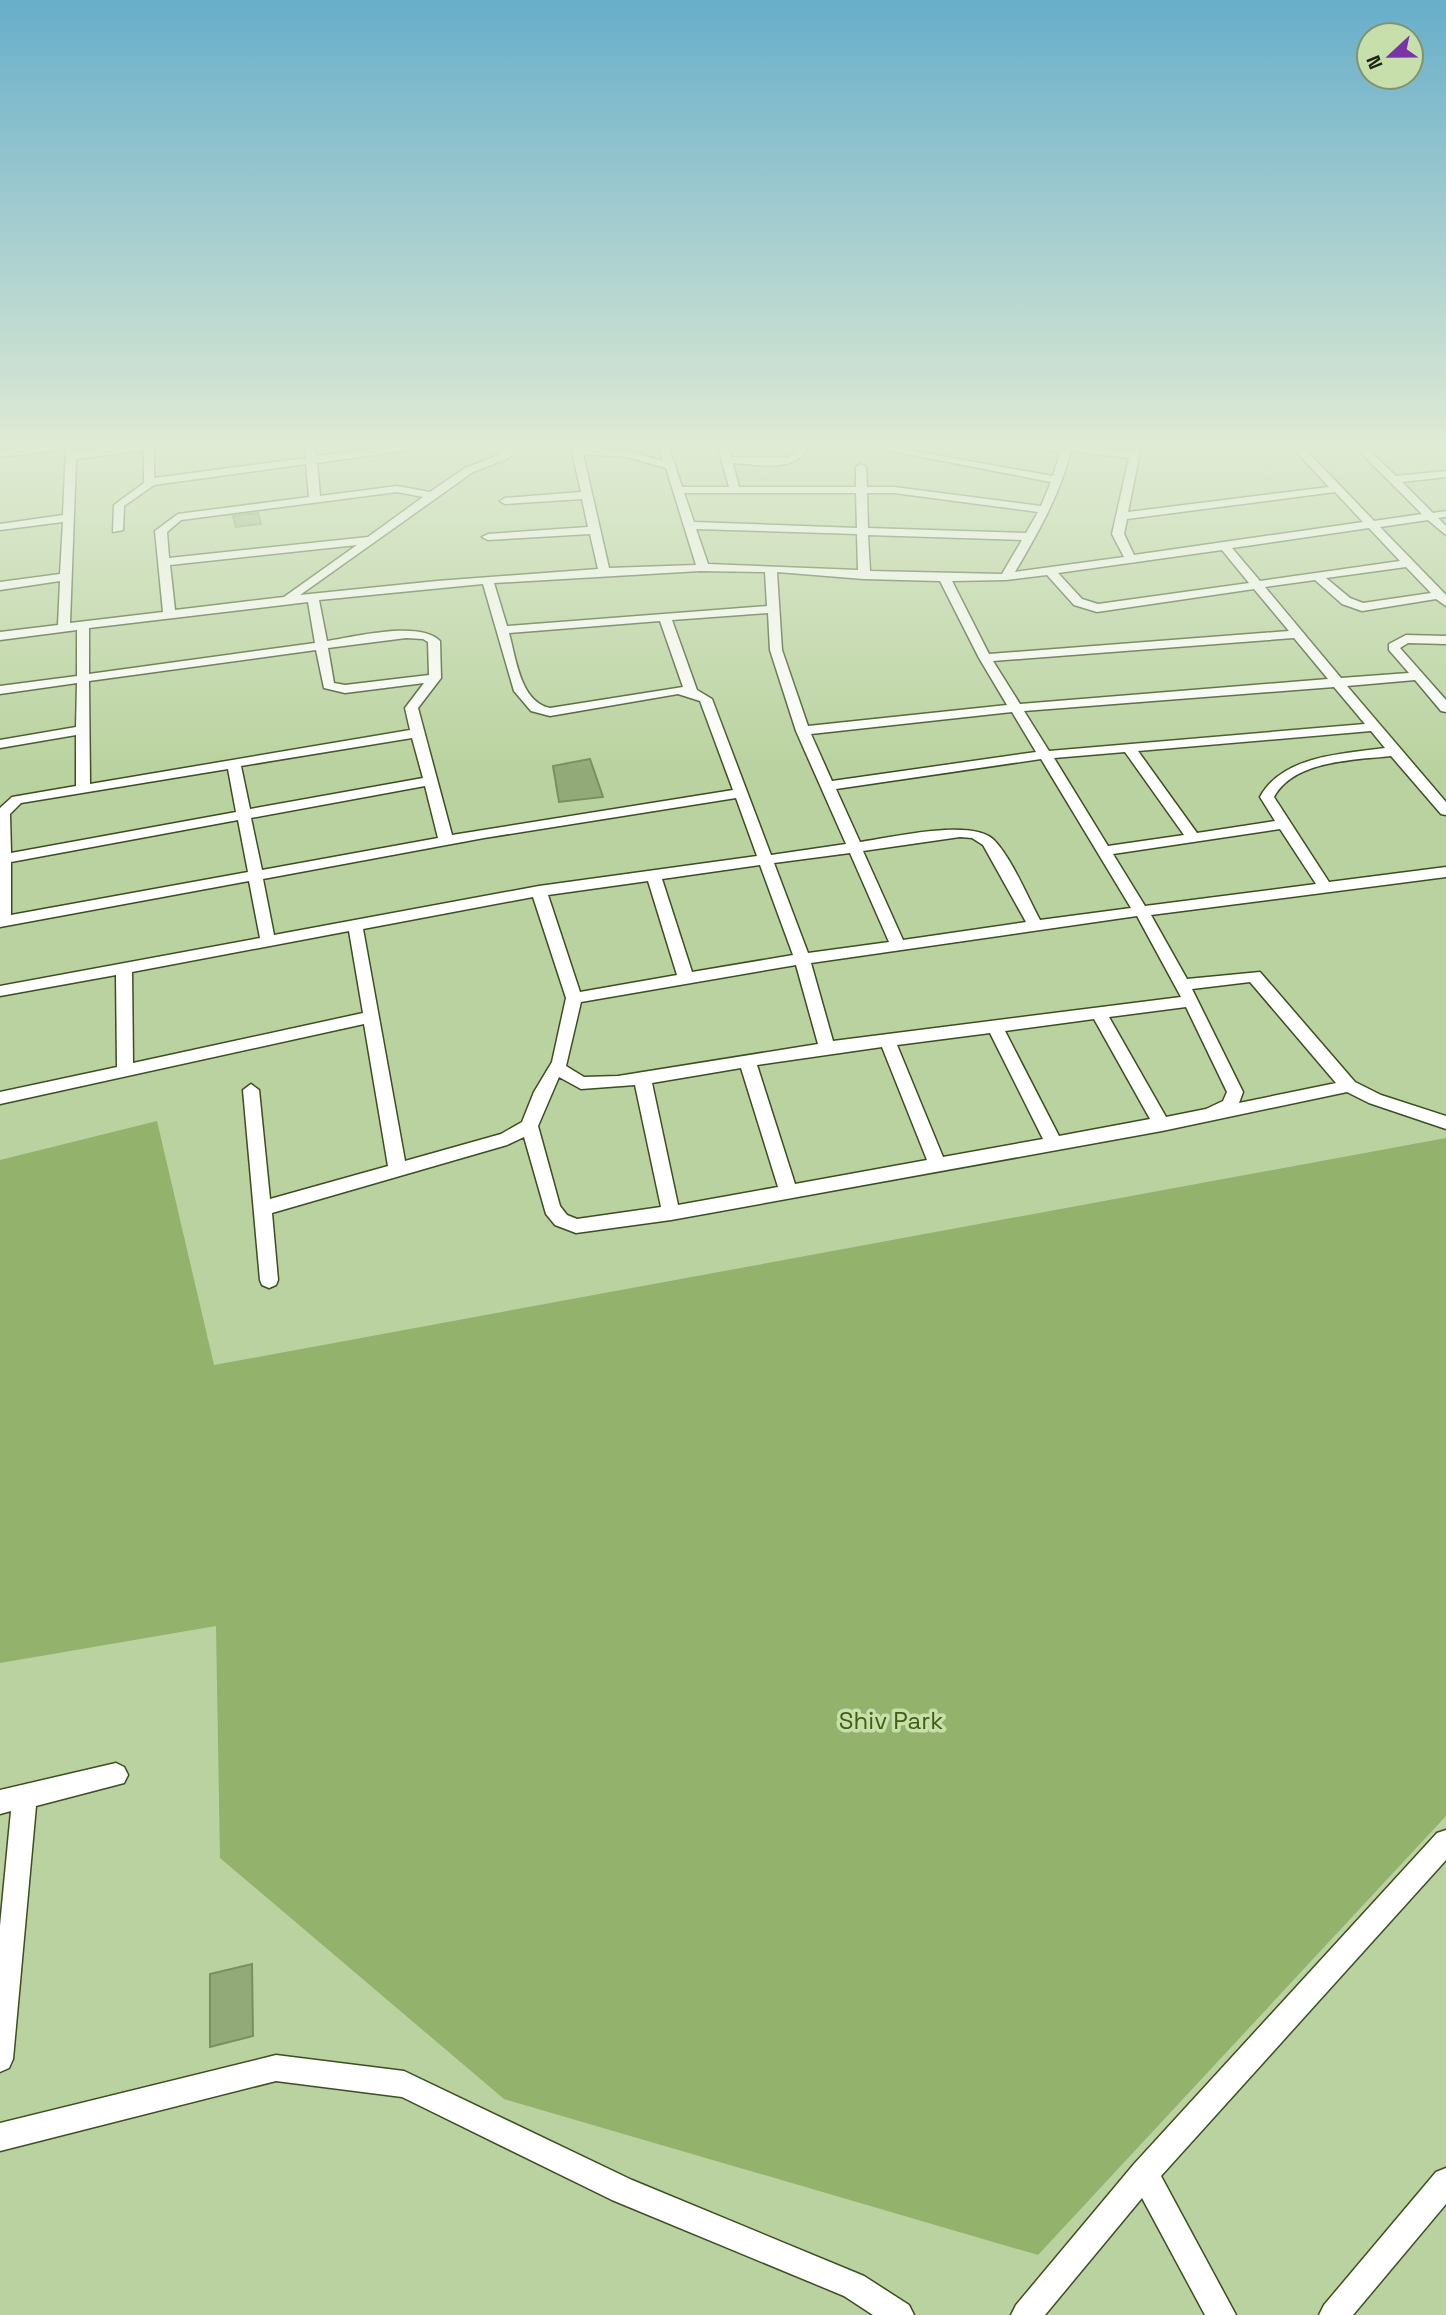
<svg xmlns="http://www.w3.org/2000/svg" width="1446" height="2315" viewBox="0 0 1446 2315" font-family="'Space Grotesk',sans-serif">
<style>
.green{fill:#93b26c}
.building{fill:#92a978;stroke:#798f5f;stroke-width:2}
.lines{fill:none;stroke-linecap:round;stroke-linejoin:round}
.minor-casing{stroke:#3b4f21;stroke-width:3}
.minor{fill:#fff;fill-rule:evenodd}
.labels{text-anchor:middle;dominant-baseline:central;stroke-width:7;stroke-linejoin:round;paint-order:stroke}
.near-park-label{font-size:24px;fill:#415e10;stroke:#c6dfab}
</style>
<rect width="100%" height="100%" fill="#bad29f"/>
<!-- green -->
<path class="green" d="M157,1121L214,1365L1446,1138V1816L1038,2255L504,2099L220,1858L216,1626L0,1663V1160Z"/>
<!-- building -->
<g class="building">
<path d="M258,513L261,524L236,527L233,516Z"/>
<path d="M590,759L603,797L559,802L553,766Z"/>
<path d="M252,1964L253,2036L210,2047V1974Z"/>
</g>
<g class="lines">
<defs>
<g id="minor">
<path d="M35,447H64L59,450L0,457V451Z"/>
<path d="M66,447H76V452L123,447H154V478L306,458L305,447H315L316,456L388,447H414L409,450L317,463L320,496L397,486L430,492L465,468L501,454L506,447H516L509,458L473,472L300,595L437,581L598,569L590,534L488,540L482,537L488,534L588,527L582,499L505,504L500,501L505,498L581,492L571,447L628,451L663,461L659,447H669L682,487H729L718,447H728L731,457L789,458L797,447H807C796,474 757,464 733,463L739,487H856V467L861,464L866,467L867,487H894L1041,506L1051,482L870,447H891L1053,476L1060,453L1038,447H1091L1130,452L1131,447H1141L1128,512L1329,487L1292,447H1303L1374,521L1422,514L1355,447H1366L1396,476L1446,471V477L1402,482L1433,513L1446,511V517L1438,518L1446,526V535L1428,520L1380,527L1446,595V606L1436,599L1362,611L1342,604L1315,580L1265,587L1341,678L1409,673L1389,650V644L1406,635L1446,636V644L1408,643L1400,648L1446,700V712L1441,711L1415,680L1347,686L1446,802V815L1441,814L1391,756C1355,760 1294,760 1274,797L1329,882L1446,867V877L1151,915L1187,979L1260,972L1355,1082L1381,1095L1446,1116V1129L1369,1103L1347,1092L1162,1131L671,1220L576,1233L555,1225L546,1214L524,1137L507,1145L272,1213L278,1280L276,1285L269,1288L262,1285L260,1280L243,1090L251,1084L259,1090L270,1199L388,1166L364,1024L0,1104V1092L117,1067L116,975L0,996V986L260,938L249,881L0,927V808L12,797L76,786V735L0,748V740L76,727L77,683L0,694V686L77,676V630L0,640V632L58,625L60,581L0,590V582L60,574L63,522L0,530V524L63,515ZM144,450V483L114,505L113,532L123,530L124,506L154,485L306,464L309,497L178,514L155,531L163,612L70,623L76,459ZM1071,451L1129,458L1112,534L1124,557L1015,572C1039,531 1059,496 1071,451ZM583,454L627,457L666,468L696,565L609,568ZM397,492L423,497L368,537L169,558L167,532L181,520ZM1335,492L1363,522L1134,555L1124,534L1127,519ZM684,493H856L857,528L694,522ZM867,493H894L1038,512L1026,533L868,528ZM1369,528L1400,561L1260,581L1232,548ZM696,529L857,534L858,570L708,564ZM868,535L1022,540L1002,574L870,571ZM357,545L284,597L175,610L170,565ZM1222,550L1249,583L1098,604L1082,599L1058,573ZM1406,567L1431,593L1363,603L1350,598L1326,578ZM700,571L765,572L767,606L507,626L494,583ZM777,572L864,579L940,581L979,658L1007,705L808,726L782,650ZM1047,575L1074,605L1097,612L1254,589L1289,631L989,654L952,581L1006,580ZM483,584L514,691L531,711L550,716L678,694L700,701L733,790L452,835L418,708L441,678L440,641C420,620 354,637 327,641L319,600ZM308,602L315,643L89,674V628ZM768,613L770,650L796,731L846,844L771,855L712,699L697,690L672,620ZM660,621L683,687L550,708C520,702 516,658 509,633ZM406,638L423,639L428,642L429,675L345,685L334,683L328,648ZM1294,638L1328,679L1020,704L993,661ZM316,650L324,688L345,693L424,683L405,708L410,730L90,784L89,681ZM1334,687L1365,724L1049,751L1024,711ZM1012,712L1036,752L832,781L811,734ZM1371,731L1385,748C1343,754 1283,755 1260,797L1275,821L1197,833L1138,751ZM412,738L423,778L250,809L241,766ZM1125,752L1184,835L1108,846L1054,758ZM1041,759L1131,908L1040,920C1027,896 1013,861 995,841C975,817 889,838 860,842L836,789ZM228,769L236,812L11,853L10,814L21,803ZM425,786L438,838L262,870L251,818ZM736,798L757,856L539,886L274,935L263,879L484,838ZM238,820L248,872L11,915V862ZM1280,829L1316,884L1145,906L1113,854ZM960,837L972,838L983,845L1026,922L903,940L863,851ZM850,853L889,942L808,953L774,863ZM760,865L793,955L692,972L662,879ZM648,881L677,975L580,992L548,895ZM533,897L566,998L552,1062L534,1092L522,1122L501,1134L405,1161L363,929ZM1137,916L1181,997L833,1041L811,963ZM349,931L363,1013L133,1063L132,972ZM796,965L818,1044L618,1076L584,1077L566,1066L581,1002ZM1250,982L1336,1083L1239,1103L1243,1092L1192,989ZM1186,1007L1227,1092L1223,1101L1206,1109L1166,1117L1109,1017ZM1094,1019L1150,1119L1059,1136L1005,1031ZM990,1033L1043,1139L943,1157L897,1045ZM882,1047L927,1160L795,1184L757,1065ZM741,1068L778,1187L678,1205L652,1083ZM559,1077L581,1089L635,1085L661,1207L577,1219L567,1215L560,1206L538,1126Z"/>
<path d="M116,1763L124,1767L128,1775L124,1783L36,1806L13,2059L9,2068L0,2072V1926L11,1811L0,1814V1790Z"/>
<path d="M1446,1830V1860L1161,2176L1236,2315H1205L1142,2198L1045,2315H1011L1016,2305L1134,2164L1437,1833Z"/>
<path d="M276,2055L404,2071L632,2180L864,2276L909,2305L914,2315H873L844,2296L612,2200L402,2097L276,2081L0,2151V2123Z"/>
<path d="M1446,2168V2204L1353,2315H1319L1324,2305L1436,2172Z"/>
</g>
</defs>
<!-- minor casing -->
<use href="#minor" class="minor-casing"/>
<!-- minor -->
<use href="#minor" class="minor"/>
</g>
<!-- sky -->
<linearGradient id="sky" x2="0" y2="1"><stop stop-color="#67aeca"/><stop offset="0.58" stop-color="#e0ebd4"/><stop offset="1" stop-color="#e0ebd4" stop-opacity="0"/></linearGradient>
<rect width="1446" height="771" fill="url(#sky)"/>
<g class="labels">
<!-- near-park labels -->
<g class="near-park-label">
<text x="891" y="1720">Shiv Park</text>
</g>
</g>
<!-- north arrow -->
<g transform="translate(1390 56) rotate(248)"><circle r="33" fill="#c6dfab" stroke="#82946d" stroke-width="2"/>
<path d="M0-5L12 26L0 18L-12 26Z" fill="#7934a7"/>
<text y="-10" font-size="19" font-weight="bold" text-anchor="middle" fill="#1c2411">N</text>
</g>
</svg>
